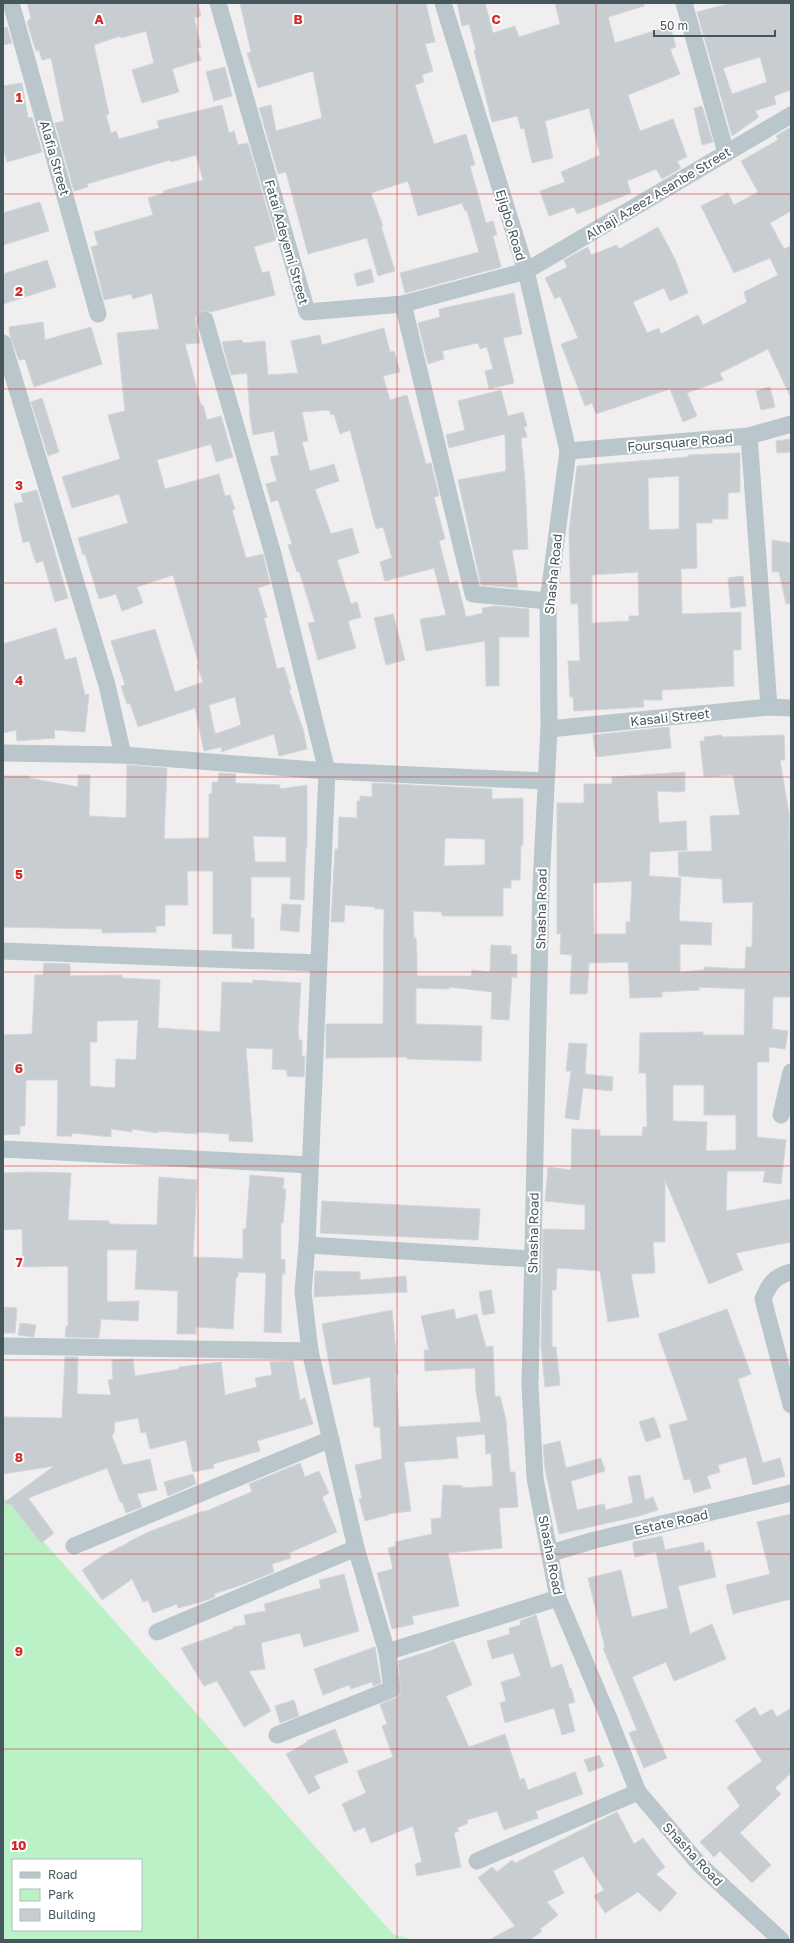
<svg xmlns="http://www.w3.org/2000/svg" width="794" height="1943" viewBox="0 0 794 1943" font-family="'Golos Text',sans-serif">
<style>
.green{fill:#bbf1c6;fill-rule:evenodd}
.building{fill:#c8cdd1;stroke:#d2d6da;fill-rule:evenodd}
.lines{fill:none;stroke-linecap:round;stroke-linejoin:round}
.minor{stroke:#b9c6cc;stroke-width:17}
.grid{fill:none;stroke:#d62828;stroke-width:1;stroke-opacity:0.55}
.labels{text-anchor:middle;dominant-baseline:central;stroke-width:4;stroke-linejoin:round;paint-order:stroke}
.street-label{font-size:13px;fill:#46565d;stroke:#fff}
.grid-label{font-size:13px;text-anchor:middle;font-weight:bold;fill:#d62828;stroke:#fff;stroke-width:4;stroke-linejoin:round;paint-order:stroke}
</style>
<rect width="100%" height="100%" fill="#f1eeef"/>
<!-- green -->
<path class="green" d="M3,1496L393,1934L412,1940H3ZM13,1860H141V1930H13Z"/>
<!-- building -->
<g class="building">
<path d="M27,3H198L201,16L194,18L201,47L197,48L201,60L172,69L179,92L142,103L132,70L154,63L146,31L121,38L120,36L94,45L109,114L106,115L111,133L116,131L119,139L159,128L157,121L222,105L229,133L234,131L238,145L248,143L276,240L254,247L262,273L269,271L275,295L211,312L202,311L195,318L200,343L185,344L201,405H203L207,420L221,416L233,457L216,462L211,444L157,460L165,489L219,474L225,496L230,495L235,509L232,510L246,558L263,554L270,584L258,588L267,617L264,618L277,669L284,667L291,689L289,690L303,729L307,749L279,756L274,734L221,752L222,747L204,751L195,708L138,727L130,703L127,704L121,686L125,685L111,641L155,629L175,692L203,682L197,665L199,664L173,575L137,587L143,603L122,611L116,594L99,599L85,554L83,555L78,538L128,523L119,494L72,508L62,477L120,459L108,415L125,411L117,333L159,329L152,293L133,299L131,294L104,300L91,247L98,245L94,232L153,215L148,198L164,193L163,191L203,180L196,155L171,162L170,160L87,184L88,187L74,191L55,123L64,121L51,58L42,60L39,50L36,51L27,22L31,18ZM235,697L241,725L215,734L209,705Z"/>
<path d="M240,3H426L435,42L425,44L433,71L422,75L424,82L415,85L434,144L466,134L475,165L470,166L486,223L493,221L497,235L493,236L501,267L405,293L400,273L479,252L467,211H465L462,203L418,216L408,181L371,193L383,226H381L395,271L378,276L367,238L308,254L286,172L278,174L259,108L271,105L276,131L322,118L313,71L258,88L247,53L251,52Z"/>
<path d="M457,3H485L493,33L515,26L519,37L560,24L555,3H644V6L608,17L615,43L670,26L676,47L670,49L680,74L628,95L640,131L673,119L687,157L677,161L681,168L662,179L656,169L627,181L631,193L577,214L574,207L549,216L540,191L565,182L561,172L600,155L589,108L545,121L553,158L532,163L524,128L521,129L517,116L492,122L474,50H476L469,24L462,26Z"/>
<path d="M731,3H791V90L774,96L776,104L755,111L759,117L732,136L697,12ZM760,57L767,82L732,94L723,68Z"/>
<path d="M7,27L12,43L3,45V28Z"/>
<path d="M225,67L232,96L214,101L206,72Z"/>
<path d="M22,83L28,118L32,117L42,152L7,162L3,149V86Z"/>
<path d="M702,106L713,142L702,145L694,108Z"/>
<path d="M791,127V211L770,223L784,249L791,246V398L768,349L720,373L723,380L687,393L697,416L683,422L670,389L596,414L592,403L585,406L561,344L578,338L560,296L555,299L545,278L567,267L564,260L582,250L588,247L591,255L617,245L619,249L658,227L675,259L688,293L670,301L664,288L633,302L647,333L659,328L661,334L698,315L703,325L747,302L744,292L778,275L770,258L734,273L701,206L728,193L734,205L758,192L741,161L778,140L776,136Z"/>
<path d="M40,202L49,231L3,245V213Z"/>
<path d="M47,260L56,287L3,304V274Z"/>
<path d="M371,269L374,282L357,286L354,274Z"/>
<path d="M514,293L522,334L503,338L514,383L489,389L485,371L493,369L487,347L480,349L478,343L442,351L444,359L428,364L418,323L440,317L439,309Z"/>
<path d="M43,322L45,340L91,327L102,364L34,387L25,359L19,360L10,336L9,327Z"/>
<path d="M384,328L390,352L394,351L400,372L383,376L390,400L407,395L426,464L431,463L439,496L434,497L445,539L439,541L450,583L457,581L466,617L483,613L482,608L495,606L529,609V637H499V686H486L485,641L426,651L420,619L446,615L434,568L385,581L380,562L392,558L383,527L376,529L350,430L340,434L334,414L331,415L329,410L302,412L308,441L302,442L310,471L334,464L339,481L315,489L331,534L352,528L359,553L337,560L351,604L357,602L361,617L348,621L356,648L318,660L308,623L315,622L299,571L297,572L288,545L292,544L278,500L271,502L266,484L277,481L270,457L279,455L274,431L253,435L250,416L247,373L231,375L222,342L242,340L243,343L265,341L268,375L298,373L291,341L320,335L322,345Z"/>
<path d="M770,387L775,407L761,410L756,391Z"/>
<path d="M501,390L508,416L523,412L527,426L524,427L527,437L521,438L525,481L528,549L512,550L518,588L481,585L458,480L506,471L505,434L449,448L446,435L465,430L458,401Z"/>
<path d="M42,398L59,452L48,456L31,402Z"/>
<path d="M791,439V452L777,453L776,441Z"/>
<path d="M740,453V492L728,493V519H712V523H696L697,568L681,569L682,614L741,612V650H733L734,686L662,690V700H643L644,707L574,711L573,697H570L568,661H580L578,604H571L569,531L577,466L688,457V455ZM679,476V529L649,530L648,478ZM638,572L639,616H629V621L592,623V575Z"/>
<path d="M37,490L68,598L55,602L43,561L36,563L29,541L23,543L14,504L23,502L21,494Z"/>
<path d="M772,540L791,543V603L786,604L779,572H772Z"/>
<path d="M743,576L746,606L731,608L728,578Z"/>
<path d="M393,614L405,660L386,665L374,618Z"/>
<path d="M56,628L65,660L76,657L85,695L89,694L85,732L54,730L55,738L17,741L16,730L3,733V644Z"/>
<path d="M669,727L671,748L596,757L593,735Z"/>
<path d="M722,735V737L784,735L785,760H780L789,814L791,997H773L772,1029L788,1031L785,1049L769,1047V1062H757V1137L786,1140L781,1184L763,1182L765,1171H727L726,1211L791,1199V1242L736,1253L743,1270L709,1284L665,1180V1242H653L655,1273L631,1274L639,1317L608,1322L600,1271L557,1268L556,1290H552V1347H556L560,1385L545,1387L541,1346L543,1229L585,1230V1205L545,1201L548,1167L571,1170L572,1129L600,1130V1136H642L643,1127H647L646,1073H639L640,1033L703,1032V1035H744L745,989L699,987V990L662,992V997L630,998L628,962L589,963L587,994H570L572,955L560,954L561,934H557V803H584V784H612V777L685,772V791L679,792L657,791L659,823L686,821L687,850L650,852L649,876L681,878L679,921L712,923L711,945L680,944V972L704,970L705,967L745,969L746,947H752L753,902L723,903L722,879L679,876L678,852L712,851L710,816L740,815L733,775L704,777L700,741H705L704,737ZM632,881L630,922H626V934H594L593,883ZM673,1085H704V1115H736V1150L706,1151L707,1122L673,1121Z"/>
<path d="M127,765L167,768L164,839L209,838V794H212V782H218L219,773L236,774L235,783L280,785V789L307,785V847H306L304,900L290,899L291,877H251V918H254V949L232,948V934H213V871H187L188,905H165V926H156V932L102,933V929L3,927V776H29V778L78,787V775H90L89,816L126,818ZM253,836L286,837V862H255Z"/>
<path d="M372,783L492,789V799L523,798V845H521L520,880H511V888H503V916H442V912L413,911L414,938H416L417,956V976H471L472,970L490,972L491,945L511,946V954L517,955V978L512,977L509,1020L491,1019L492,992L449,987V989L416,988V1024L482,1026L481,1061L407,1059V1057L326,1058V1024H383L384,909H375V907L345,905L344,922H331L335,849H338L339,817L357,818V801H360V796L372,797ZM445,838L485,839V865L444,866Z"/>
<path d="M282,904L301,905L299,932L280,930Z"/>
<path d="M44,963L70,964V976L122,975V978L160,980L158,1028L220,1032L222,982L253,983V980L301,983L298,1032L299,1040H302V1056H305L304,1077L287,1076V1070L272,1069L273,1049L246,1048L253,1142L229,1141V1134L197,1132V1134L158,1131V1133L132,1129V1132L111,1129V1137L72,1133V1136H57L58,1080H26L25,1126H20V1134L3,1135V1035L32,1034L35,975H43ZM138,1020L136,1060L116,1059L115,1088L90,1086V1042H97V1021Z"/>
<path d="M569,1043L587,1044L585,1074L613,1077L612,1091L583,1088L579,1120L565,1118L571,1071H566Z"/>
<path d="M30,1172L71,1173L68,1220L109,1221V1224L157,1225L159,1177L197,1180L193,1257L224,1258L243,1259V1229H246L250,1175L284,1178L283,1189H286L283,1223H281V1259L285,1260V1274H282L281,1333L264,1332L266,1273L238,1272V1277H236L233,1329L196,1327V1334H177L178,1291L135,1289L137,1250H107V1302L139,1301L138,1321L101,1319L99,1338L65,1337L66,1326H68V1266L23,1267L22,1229L3,1230V1173Z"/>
<path d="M322,1201L480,1209L478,1240L320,1233Z"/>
<path d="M315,1271L360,1272V1280L406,1276L407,1292L314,1297Z"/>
<path d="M491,1290L495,1313L483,1315L479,1292Z"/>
<path d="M3,1307L17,1308L15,1333H3Z"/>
<path d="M454,1309L456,1319L477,1314L486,1347L493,1346L495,1397L500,1396L506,1420L510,1472H515L518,1507L499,1508L502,1548L448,1553L459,1606L412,1616L414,1624L392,1629L377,1573L393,1569L388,1548L396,1546L395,1542L432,1534L431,1519L441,1518L443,1485L463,1486L462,1488L493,1486L491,1453L486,1454L485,1434L456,1437L458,1458L404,1462L411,1511L388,1514V1515L365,1521L359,1499H362L355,1465L382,1459L380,1427H374L370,1377L333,1385L322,1324L392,1310L398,1374L396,1375L399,1427L481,1422L476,1391L475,1368L425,1371L424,1350H429L421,1316Z"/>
<path d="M727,1309L751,1374L738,1379L763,1463L780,1458L785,1476L753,1485L746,1457L718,1465L720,1472L707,1476L711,1488L694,1493L690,1479L684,1480L669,1425L688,1420L658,1334Z"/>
<path d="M20,1323L36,1325L34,1337L18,1335Z"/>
<path d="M65,1357H78L77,1394L111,1395L108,1380L113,1379L112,1360L133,1359L135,1376L179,1369V1367L221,1362L225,1395L257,1387L255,1378L272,1375L270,1362L293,1361L300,1400L305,1398L313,1424L257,1441L260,1451L213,1464L214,1468L193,1472L186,1440L150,1449L146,1432L141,1433L138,1418L115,1422L114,1433L112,1436L123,1465L150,1459L157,1490L137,1494L142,1507L126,1513L122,1502H120L107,1468L28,1498L54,1533L41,1543L11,1504L7,1505L5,1502L54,1466L3,1474V1417L62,1418Z"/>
<path d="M654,1417L661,1437L646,1442L639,1422Z"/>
<path d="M560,1441L566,1468L601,1458L605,1471L571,1481L577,1510L604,1504L606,1510L633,1503L628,1477L640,1475L645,1500L653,1497L658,1510L639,1516L559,1534L545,1469L543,1445Z"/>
<path d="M300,1463L305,1477L319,1471L329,1493L322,1497L337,1532L289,1553L291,1558L272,1564L274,1572L244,1584L214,1594L215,1597L201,1602L178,1608L177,1604L153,1613L148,1600L143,1602L132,1579L102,1600L82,1570L102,1556L128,1543V1542L151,1531L203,1511L204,1512L249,1493L252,1491L249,1484Z"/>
<path d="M193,1474L196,1484L168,1496L164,1482Z"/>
<path d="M791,1514V1599L733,1614L726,1585L770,1574L757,1522Z"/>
<path d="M662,1536L665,1550L703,1542L705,1552L710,1550L716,1577L678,1586L690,1634L712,1624L726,1659L674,1681L666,1662L632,1677L667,1758L644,1768L629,1733L637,1730L603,1648H605L588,1578L621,1570L632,1617L668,1608L656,1552L635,1557L633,1548V1542Z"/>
<path d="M344,1574L359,1631L304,1647L300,1633L261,1643L265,1669L249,1671L271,1711L244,1727L217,1681L204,1686L181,1648L233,1629V1627L246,1625L244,1615L266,1611L264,1604L321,1588L319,1580Z"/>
<path d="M536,1615L551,1668L562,1664L570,1689L571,1688L575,1702L568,1704L575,1731L562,1735L554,1708L505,1723L500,1703L506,1701L501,1682L521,1676L513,1653L492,1659L487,1641L510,1634L509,1628L521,1625L520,1621Z"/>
<path d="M454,1641L472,1685L446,1696L469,1747L505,1734L520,1780L524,1778L528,1790L575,1772L583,1794L536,1811L538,1818L504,1830L497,1811L467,1820L468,1823L457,1828L459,1831L454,1833L461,1867L417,1876L415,1864L422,1862L413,1826L371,1843L365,1827L354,1832L342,1804L366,1793L357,1771L393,1757L382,1726L387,1724L380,1704L396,1698L401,1692L398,1661L430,1651Z"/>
<path d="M375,1647L381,1683L373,1686L372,1682L351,1689L349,1685L323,1695L314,1669Z"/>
<path d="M294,1700L299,1716L280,1723L275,1706Z"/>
<path d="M755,1707L760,1716L772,1709L777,1717L791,1708V1773L775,1788L781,1794L740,1833L771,1865L752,1883L720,1851L714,1857L700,1842L740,1806L727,1787L762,1761L735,1720Z"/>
<path d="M335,1729L348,1762L314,1776L320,1788L309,1794L286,1754L307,1742L306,1741Z"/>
<path d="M599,1755L604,1766L589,1772L584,1760Z"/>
<path d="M617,1812L634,1844L643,1838L665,1867L656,1874L677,1893L660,1912L638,1892L605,1913L594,1896L604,1890L583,1856L553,1871L564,1893L547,1902L558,1915L540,1929L542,1931L530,1940H489L515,1926L478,1878L492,1867L497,1872L512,1860L515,1863Z"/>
</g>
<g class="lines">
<!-- minor -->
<g class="minor">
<path d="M11,3L98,314"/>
<path d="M218,3L307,312L403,304L526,271L791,115"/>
<path d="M443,3L526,271L568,451L548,601L549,729L541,885L530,1385L535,1478L558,1598L610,1721L638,1792L700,1865L781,1940"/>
<path d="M684,3L726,153"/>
<path d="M403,304L473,594L548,601"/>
<path d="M205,320L273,554L327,771L307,1245L303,1292L310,1351L356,1548L387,1652L558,1598"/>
<path d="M3,343L107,685L123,755"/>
<path d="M749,436L769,707"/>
<path d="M568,451L749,436L791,424"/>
<path d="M549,729L769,707L791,708"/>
<path d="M3,753L123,755L327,771L545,781"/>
<path d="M3,951L318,963"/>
<path d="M781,1115L791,1072"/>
<path d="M3,1149L310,1165"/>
<path d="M307,1245L532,1259"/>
<path d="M791,1272C775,1276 769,1284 763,1299L791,1405"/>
<path d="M3,1346L310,1351"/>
<path d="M74,1546L331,1439"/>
<path d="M551,1553L595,1540L791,1493"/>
<path d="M157,1632L356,1548"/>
<path d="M277,1735L392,1689L387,1652"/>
<path d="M477,1861L638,1792"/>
</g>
</g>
<!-- grid -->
<path class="grid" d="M198,3V1940M397,3V1940M596,3V1940M3,194H791M3,389H791M3,583H791M3,777H791M3,972H791M3,1166H791M3,1360H791M3,1554H791M3,1749H791"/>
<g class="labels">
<!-- street labels -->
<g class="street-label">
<text transform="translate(55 158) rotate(74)">Alafia Street</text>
<text transform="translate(658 193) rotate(-31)">Alhaji Azeez Asanbe Street</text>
<text transform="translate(511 225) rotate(73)">Ejigbo Road</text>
<text transform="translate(287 242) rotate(74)">Fatai Adeyemi Street</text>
<text transform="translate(680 442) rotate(-5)">Foursquare Road</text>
<text transform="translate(553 574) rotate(-84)">Shasha Road</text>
<text transform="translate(670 717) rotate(-6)">Kasali Street</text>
<text transform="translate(541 909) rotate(-89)">Shasha Road</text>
<text transform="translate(533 1233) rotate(-89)">Shasha Road</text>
<text transform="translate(671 1522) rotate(-13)">Estate Road</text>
<text transform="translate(551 1555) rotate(79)">Shasha Road</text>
<text transform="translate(693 1854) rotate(47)">Shasha Road</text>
</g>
</g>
<g class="grid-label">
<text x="99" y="24">A</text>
<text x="298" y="24">B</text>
<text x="496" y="24">C</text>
<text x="19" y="102">1</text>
<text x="19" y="296">2</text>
<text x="19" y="490">3</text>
<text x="19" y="685">4</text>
<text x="19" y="879">5</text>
<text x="19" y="1073">6</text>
<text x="19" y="1267">7</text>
<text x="19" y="1462">8</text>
<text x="19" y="1656">9</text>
<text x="19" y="1850">10</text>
</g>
<!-- border -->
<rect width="794" height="1943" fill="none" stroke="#46565d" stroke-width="8"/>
<!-- legend -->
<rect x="12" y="1859" width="130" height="72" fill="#ffffff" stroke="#b5bbbe"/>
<rect x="20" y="1872" width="20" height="6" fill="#b9c6cc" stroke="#b5bbbe"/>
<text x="48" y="1879" font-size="12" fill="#46565d">Road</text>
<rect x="20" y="1889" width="20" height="12" fill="#bbf1c6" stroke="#b5bbbe"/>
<text x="48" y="1899" font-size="12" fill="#46565d">Park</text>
<rect x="20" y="1909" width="20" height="12" fill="#c8cdd1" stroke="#b5bbbe"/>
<text x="48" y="1919" font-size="12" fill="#46565d">Building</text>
<!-- scale -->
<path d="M654 30v6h121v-6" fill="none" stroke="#46565d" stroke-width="2"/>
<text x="660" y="30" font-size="12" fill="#46565d" stroke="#ffffff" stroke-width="3" paint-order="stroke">50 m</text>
</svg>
